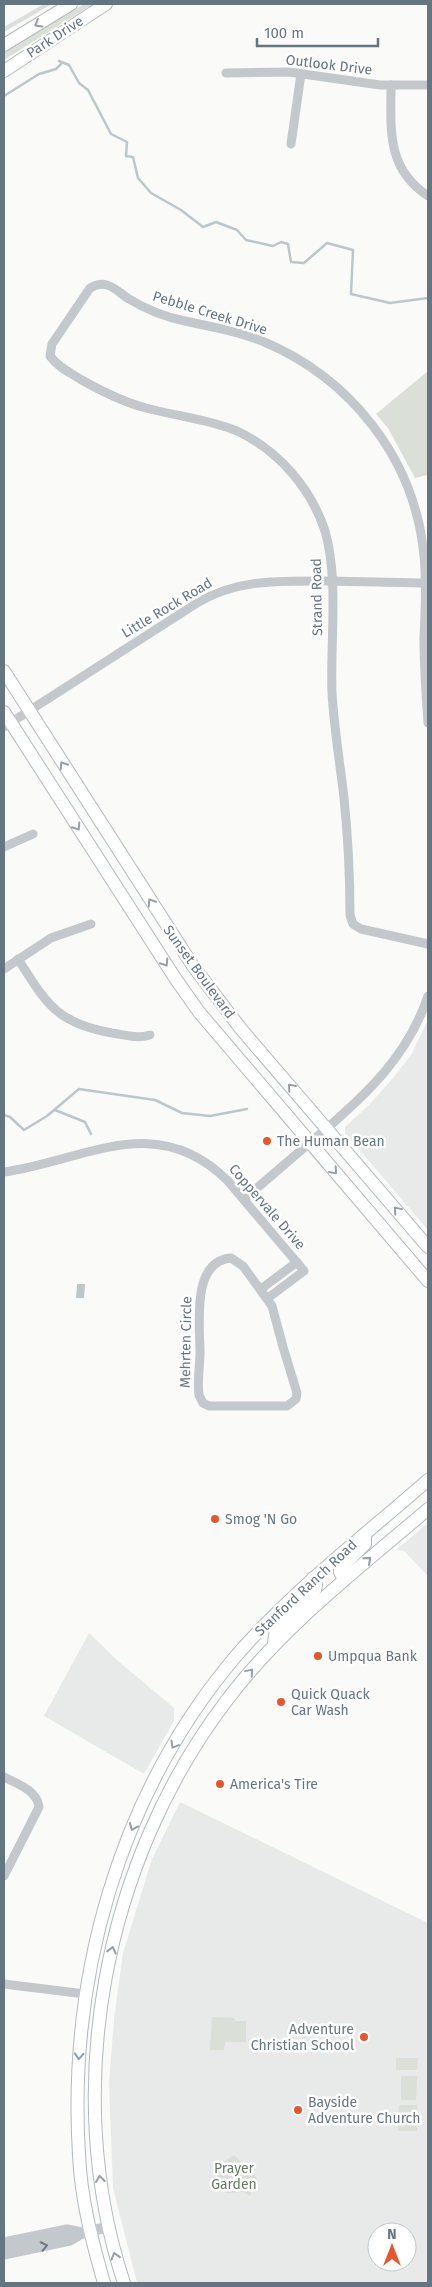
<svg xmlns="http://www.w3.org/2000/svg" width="432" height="2287" viewBox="0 0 432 2287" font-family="'Fira Sans',sans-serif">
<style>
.built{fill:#e8e9e9;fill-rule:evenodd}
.green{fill:#dadfd7}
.water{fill:#bbc7cb}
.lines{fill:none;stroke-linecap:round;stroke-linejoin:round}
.stream{stroke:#bbc7cb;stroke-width:2.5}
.secondary-casing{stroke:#b3babf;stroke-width:14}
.minor{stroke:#c3c8cc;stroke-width:9}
.tertiary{stroke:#c3c8cc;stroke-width:11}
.secondary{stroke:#fff;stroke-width:12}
.oneway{stroke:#939fa8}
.oneway2{stroke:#6a7a87}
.poi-dot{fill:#e4572e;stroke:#fff;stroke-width:2}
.labels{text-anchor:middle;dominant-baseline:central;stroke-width:5;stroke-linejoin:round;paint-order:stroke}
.street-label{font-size:14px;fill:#657683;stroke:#fff}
.poi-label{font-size:14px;fill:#657683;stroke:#fff;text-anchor:start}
.park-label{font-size:14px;fill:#687a64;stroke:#fff}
</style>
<rect width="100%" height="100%" fill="#fafaf8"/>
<!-- built -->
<g class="built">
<path d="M428,1020V1230L345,1133V1127L370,1104L395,1076L412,1053Z"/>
<path d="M428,1523V1576L404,1551L396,1550Z"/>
<path d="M89,1633L118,1661L174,1708V1721L144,1774L44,1716Z"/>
<path d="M180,1802L428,1923V2283H137L113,2188L109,2084L114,2019L123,1953L152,1859ZM377,2232H407V2262H377Z"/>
</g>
<!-- green -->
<g class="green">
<path d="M44,4H52L4,32V27Z"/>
<path d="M84,4H93L4,60V51Z"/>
<path d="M428,371V475L415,478L388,428L376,414Z"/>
<path d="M212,2017L234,2018L235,2021H246V2042H225L224,2050H210Z"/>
<path d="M396,2058H418L417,2070H396Z"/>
<path d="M401,2076H417L416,2100H401Z"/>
<path d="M399,2105H417V2131H398Z"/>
<path d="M234,2155L257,2178L250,2196L243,2192L226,2193L218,2185L216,2171L225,2161Z"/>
</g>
<!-- water -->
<path class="water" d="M77,1284H85L84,1298H76Z"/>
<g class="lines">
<!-- stream -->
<g class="stream">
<path d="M59,61L69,65L79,83L88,90L111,134L127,142L126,156L133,157L138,178L151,193L181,210L203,227L216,222L237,230L246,240L273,246L281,242L288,244L291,262L304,263L327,243L353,250L351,294L390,303L428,298"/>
<path d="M4,96L39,74L56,69L61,64"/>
<path d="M55,1110L85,1122L91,1134"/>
<path d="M4,1115L10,1117L24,1130L47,1116L79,1089L155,1100L182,1113L210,1116L247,1109"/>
</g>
<defs>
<g id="secondary">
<path d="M4,45L71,4"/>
<path d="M4,71L106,4"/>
<path d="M4,671L193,966L241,1029L428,1247"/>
<path d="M4,712L175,978L199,1012L428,1281"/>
<path d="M344,1580L340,1572L341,1568L365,1544V1534"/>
<path d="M274,1644L276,1628L315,1590L316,1585L313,1578"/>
<path d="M104,2283C92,2241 81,2199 79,2155C68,1977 119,1794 236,1656C293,1590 363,1537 428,1480"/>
<path d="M124,2283C60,2090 104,1861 227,1700C283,1626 358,1569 428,1509"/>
</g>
</defs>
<!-- secondary casing -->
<use href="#secondary" class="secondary-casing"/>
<!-- minor -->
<g class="minor">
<path d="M226,73L289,72L380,85H428"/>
<path d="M391,85C391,130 386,168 428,196"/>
<path d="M291,144L301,74"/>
<path d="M428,723C426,695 424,667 424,639C425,612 427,584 424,556C415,459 351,378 262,341C238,331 211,327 185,321C165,317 147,310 129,299C122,295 115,287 107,285C100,283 96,285 90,288L52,344L50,356C58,367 69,372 80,379C101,391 123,402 146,408C176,416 208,419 237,431C278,450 311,488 325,531C339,578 330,643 332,693C334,728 340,763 344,798C348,837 350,877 350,915L353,924L361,929L428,944"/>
<path d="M4,727L197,603C239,578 283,581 330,581C362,582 394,582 425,583"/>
<path d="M4,847L33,834"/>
<path d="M18,959C47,1004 56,1023 112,1033C125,1035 137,1039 150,1035"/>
<path d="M4,969L51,938L91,924"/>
<path d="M4,1172C84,1161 156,1109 228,1181L304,1271L268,1298"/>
<path d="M244,1199C269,1178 294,1156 319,1135C366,1095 408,1056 428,996"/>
<path d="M231,1258L243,1266L272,1306L283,1347L297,1393L296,1399L287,1406H209L203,1403L199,1395C197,1382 200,1366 200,1352C200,1325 191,1261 231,1258Z"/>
<path d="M261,1289L297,1262"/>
<path d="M4,1777C17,1784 37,1790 39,1807L4,1876"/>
<path d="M4,1984L85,1994"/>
</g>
<!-- tertiary -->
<g class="tertiary">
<path d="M4,2243L67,2230L82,2233"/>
<path d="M4,2254L70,2240L82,2233L108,2227"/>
</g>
<!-- secondary -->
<use href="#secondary" class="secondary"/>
</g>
<!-- one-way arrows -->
<defs><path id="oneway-chevron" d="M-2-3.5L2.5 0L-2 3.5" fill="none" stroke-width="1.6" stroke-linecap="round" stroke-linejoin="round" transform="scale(1.25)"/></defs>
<g class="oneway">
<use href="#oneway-chevron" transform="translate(38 24) rotate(149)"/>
<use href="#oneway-chevron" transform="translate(63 765) rotate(-123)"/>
<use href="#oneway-chevron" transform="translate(77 827) rotate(57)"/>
<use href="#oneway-chevron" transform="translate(151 902) rotate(-123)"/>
<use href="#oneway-chevron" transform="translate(165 963) rotate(57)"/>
<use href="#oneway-chevron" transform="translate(291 1087) rotate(-131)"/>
<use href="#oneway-chevron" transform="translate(334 1171) rotate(49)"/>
<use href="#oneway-chevron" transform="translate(397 1210) rotate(-130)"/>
<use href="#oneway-chevron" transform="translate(368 1560) rotate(-40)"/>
<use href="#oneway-chevron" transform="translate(250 1672) rotate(-50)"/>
<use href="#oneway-chevron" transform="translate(174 1745) rotate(121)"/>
<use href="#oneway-chevron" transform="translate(133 1827) rotate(113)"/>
<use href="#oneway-chevron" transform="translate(112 1950) rotate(-76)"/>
<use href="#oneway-chevron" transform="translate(79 2056) rotate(93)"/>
<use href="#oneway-chevron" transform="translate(100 2179) rotate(-97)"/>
<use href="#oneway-chevron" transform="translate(115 2256) rotate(-107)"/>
</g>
<use class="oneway2" href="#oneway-chevron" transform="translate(44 2246) rotate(-12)"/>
<!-- markers -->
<g class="poi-dot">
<circle cx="267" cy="1141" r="5"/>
<circle cx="215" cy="1519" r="5"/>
<circle cx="318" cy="1656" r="5"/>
<circle cx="281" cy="1702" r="5"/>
<circle cx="220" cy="1784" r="5"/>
<circle cx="364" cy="2037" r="5"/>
<circle cx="298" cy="2110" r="5"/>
</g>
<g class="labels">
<!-- street labels -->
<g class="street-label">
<text transform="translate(55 37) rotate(-33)">Park Drive</text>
<text transform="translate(329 65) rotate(7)">Outlook Drive</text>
<text transform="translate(210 313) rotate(17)">Pebble Creek Drive</text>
<text transform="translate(317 597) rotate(-91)">Strand Road</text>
<text transform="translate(167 608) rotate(-31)">Little Rock Road</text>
<text transform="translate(199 972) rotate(54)">Sunset Boulevard</text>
<text transform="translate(267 1207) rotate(49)">Coppervale Drive</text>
<text transform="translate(186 1342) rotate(-89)">Mehrten Circle</text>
<text transform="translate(306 1588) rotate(-43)">Stanford Ranch Road</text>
</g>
<!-- poi labels -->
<g class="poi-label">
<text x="277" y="1141">The Human Bean</text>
<text x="225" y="1519">Smog 'N Go</text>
<text x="328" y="1656">Umpqua Bank</text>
<text x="291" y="1694">Quick Quack<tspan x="291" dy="16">Car Wash</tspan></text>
<text x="230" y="1784">America's Tire</text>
<text x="354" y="2029" text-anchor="end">Adventure<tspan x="354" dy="16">Christian School</tspan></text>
<text x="308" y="2102">Bayside<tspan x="308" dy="16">Adventure Church</tspan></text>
</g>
<!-- park labels -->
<g class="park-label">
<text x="234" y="2168">Prayer<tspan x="234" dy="16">Garden</tspan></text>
</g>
</g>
<!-- border -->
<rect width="432" height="2287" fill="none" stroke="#657683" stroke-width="10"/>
<!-- north arrow -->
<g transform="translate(392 2247)"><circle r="24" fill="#ffffff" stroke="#c1c8cd"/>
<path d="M0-4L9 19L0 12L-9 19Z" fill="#e4572e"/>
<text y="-8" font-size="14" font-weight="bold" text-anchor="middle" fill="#657683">N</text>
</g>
<!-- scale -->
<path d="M257 38v8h121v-8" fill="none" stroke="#657683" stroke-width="2.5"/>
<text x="264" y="38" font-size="15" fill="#657683" stroke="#ffffff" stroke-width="4" paint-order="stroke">100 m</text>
</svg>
